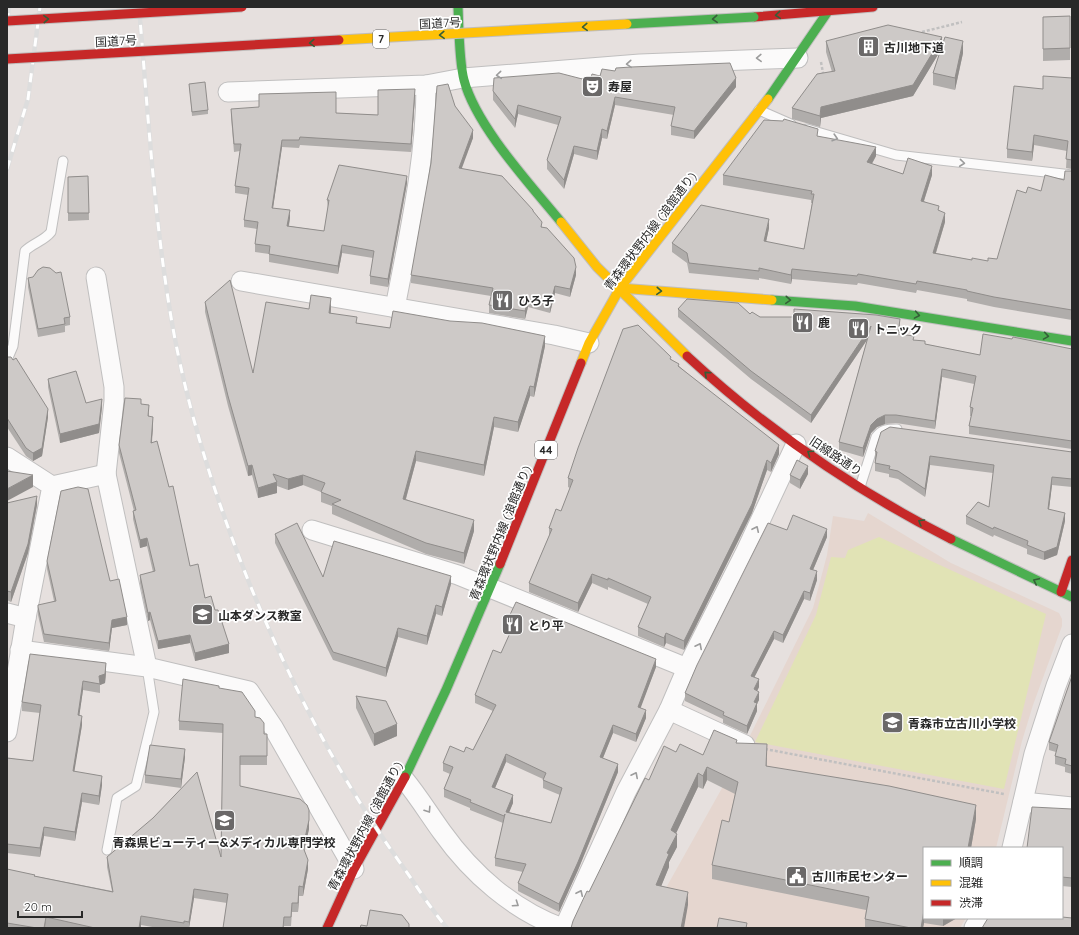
<svg xmlns="http://www.w3.org/2000/svg" width="1079" height="935" viewBox="0 0 1079 935" font-family="Quicksand,'Noto Sans JP',sans-serif">
<style>
.education{fill:#e5d6cf}
.pitch{fill:#e1e3b5}
.lines{fill:none;stroke-linecap:round;stroke-linejoin:round}
.lane-casing{stroke:#c0bfbf;stroke-width:11}
.street-casing{stroke:#c0bfbf;stroke-width:21}
.fast-casing{stroke:#c0bfbf;stroke-width:11}
.slow-casing{stroke:#c0bfbf;stroke-width:11}
.jam-casing{stroke:#c0bfbf;stroke-width:11}
.path{stroke:#c1c0c0;stroke-width:2.5;stroke-dasharray:3 2;stroke-linecap:butt}
.lane{stroke:#fbfafa;stroke-width:9}
.street{stroke:#fbfafa;stroke-width:19}
.fast{stroke:#4caf50;stroke-width:9}
.slow{stroke:#ffc107;stroke-width:9}
.jam{stroke:#c62828;stroke-width:9}
.rail-casing{stroke:#ddd;stroke-width:4.5}
.rail{stroke:#fff;stroke-width:3;stroke-dasharray:9;stroke-linecap:butt}
.fast-bridge-casing{stroke:#bfbdbc;stroke-width:11;stroke-linecap:butt}
.slow-bridge-casing{stroke:#bfbdbc;stroke-width:11;stroke-linecap:butt}
.jam-bridge-casing{stroke:#bfbdbc;stroke-width:11;stroke-linecap:butt}
.fast-bridge{stroke:#4caf50;stroke-width:9}
.slow-bridge{stroke:#ffc107;stroke-width:9}
.jam-bridge{stroke:#c62828;stroke-width:9}
.wall{fill:#b0adab;fill-rule:evenodd}
.shaded-wall{fill:#908d8b}
.building{fill:#cdc9c7;stroke:#908d8b;fill-rule:evenodd}
.oneway{stroke:#365e38}
.oneway2{stroke:#9c9c9c}
.labels{text-anchor:middle;dominant-baseline:central;stroke-width:3.5;stroke-linejoin:round;paint-order:stroke}
.shield{fill:#fff;stroke:#686868;stroke-width:1}
.shield-label{font-size:11px;font-weight:bold;fill:#282828}
.street-label{font-size:12px;fill:#282828;stroke:#fff}
.poi-label{font-size:12px;font-weight:bold;fill:#282828;stroke:#fff;text-anchor:start}
</style>
<rect width="100%" height="100%" fill="#e6e0de"/>
<!-- education -->
<path class="education" d="M868,513L951,563L1059,613L1062,619V626L1033,705L1022,741L996,848H924V918H966L960,928H653L662,895L740,756L813,608L827,555L833,516L864,521Z"/>
<!-- pitch -->
<path class="pitch" d="M879,537L1046,614L1004,789L755,742L816,615L831,557L845,558L848,550Z"/>
<g class="lines">
<defs>
<g id="lane">
<path d="M759,110L791,124"/>
<path d="M807,129L896,155L1072,175"/>
<path d="M7,360L13,346L25,251C33,243 44,241 51,232L63,161"/>
<path d="M860,487L876,437C882,429 887,429 897,429"/>
<path d="M107,850L117,798L136,786L154,712L147,667"/>
</g>
<g id="street">
<path d="M228,92L426,85L463,78L640,64L798,58"/>
<path d="M96,277L114,387V401L106,474"/>
<path d="M241,281L554,335L589,343"/>
<path d="M395,308C409,234 426,161 426,85"/>
<path d="M7,457L52,486L26,618L7,732"/>
<path d="M52,486L106,474L147,667"/>
<path d="M312,530L458,575L687,668"/>
<path d="M7,613L26,618"/>
<path d="M20,650L147,667L249,691L273,727L354,869"/>
<path d="M669,710L745,745"/>
<path d="M404,779C418,796 429,814 442,832C472,874 513,910 562,928"/>
<path d="M1023,802L1072,807"/>
<path d="M1012,848L1034,754L1056,686L1072,644"/>
<path d="M564,928L626,792L669,710L687,668L746,551L796,444"/>
<path d="M974,928L980,918"/>
</g>
<g id="fast">
<path d="M458,7C459,28 459,61 464,80C476,126 530,184 561,222"/>
<path d="M768,99L831,7"/>
<path d="M772,300L855,306L1072,341"/>
<path d="M951,539L1072,597"/>
<path d="M405,777L446,690L500,564"/>
</g>
<g id="slow">
<path d="M561,222L597,267L687,356"/>
<path d="M620,288L772,300"/>
<path d="M581,363L589,343L620,288L768,99"/>
</g>
<g id="jam">
<path d="M754,17L873,7"/>
<path d="M687,356C765,428 856,491 951,539"/>
<path d="M500,564L581,363"/>
<path d="M1061,592L1072,560"/>
<path d="M327,928L354,869L405,777"/>
</g>
</defs>
<!-- lane casing -->
<use href="#lane" class="lane-casing"/>
<!-- street casing -->
<use href="#street" class="street-casing"/>
<!-- fast casing -->
<use href="#fast" class="fast-casing"/>
<!-- slow casing -->
<use href="#slow" class="slow-casing"/>
<!-- jam casing -->
<use href="#jam" class="jam-casing"/>
<!-- path -->
<g class="path">
<path d="M922,32L962,22"/>
<path d="M821,62L823,73"/>
<path d="M765,749L1004,794"/>
</g>
<!-- lane -->
<use href="#lane" class="lane"/>
<!-- street -->
<use href="#street" class="street"/>
<!-- fast -->
<use href="#fast" class="fast"/>
<!-- slow -->
<use href="#slow" class="slow"/>
<!-- jam -->
<use href="#jam" class="jam"/>
<defs>
<g id="rail">
<path d="M139,7C148,112 154,219 172,323C188,413 216,500 250,585C291,684 338,776 401,864C416,885 430,908 447,928"/>
<path d="M7,22L9,7"/>
<path d="M7,169L28,99L40,7"/>
</g>
</defs>
<!-- rail casing -->
<use href="#rail" class="rail-casing"/>
<!-- rail -->
<use href="#rail" class="rail"/>
<defs>
<path id="fast-bridge" d="M627,24L754,17"/>
<path id="slow-bridge" d="M339,40L627,24"/>
<g id="jam-bridge">
<path d="M7,21L242,7"/>
<path d="M7,59L339,40"/>
</g>
</defs>
<!-- fast-bridge casing -->
<use href="#fast-bridge" class="fast-bridge-casing"/>
<!-- slow-bridge casing -->
<use href="#slow-bridge" class="slow-bridge-casing"/>
<!-- jam-bridge casing -->
<use href="#jam-bridge" class="jam-bridge-casing"/>
<!-- fast-bridge -->
<use href="#fast-bridge" class="fast-bridge"/>
<!-- slow-bridge -->
<use href="#slow-bridge" class="slow-bridge"/>
<!-- jam-bridge -->
<use href="#jam-bridge" class="jam-bridge"/>
</g>
<!-- wall -->
<g class="wall">
<path d="M1070,16V60L1043,61V17Z"/>
<path d="M826,41L942,46L963,53L955,90L933,85V73L940,51L913,96L821,118L820,127L792,119V108L832,72L826,52Z"/>
<path d="M600,76L736,87L694,139L671,135V126L674,115L615,105L607,139L602,138L597,160L574,154L564,189L547,169V160L558,125L518,114L515,128L493,100V91L590,81Z"/>
<path d="M1072,78V169L1066,168L1067,151L1034,145L1032,161L1007,158V149L1043,89Z"/>
<path d="M189,84L208,110V114L192,116Z"/>
<path d="M415,96L411,152L300,145L299,148L282,147L273,208L290,218L289,226L324,231L328,208L327,200L407,183L388,287L370,284V276L373,258L342,253L338,274L269,262V254L255,252V244L257,229L244,227V220L248,195L235,193V186L240,151L234,152L231,117V109L336,113L378,115Z"/>
<path d="M455,106L473,138L461,168L533,212L542,227L576,275L570,297L555,293L550,313L528,307L525,319L489,313V305L491,296L411,283V275Z"/>
<path d="M818,136L876,156L872,164L903,174L932,175L924,201L939,211L945,222L936,253L972,260L988,261L997,259L1026,193L1041,191L1064,180L1072,171V320L994,307L967,301V299L917,290L916,293L858,283L857,285L792,279L791,284L759,278V280L689,273L687,263L672,252V243L769,228L766,242L804,249L812,203H811V200L723,185V175Z"/>
<path d="M88,176L89,220L68,221V177Z"/>
<path d="M28,278L70,317V325L65,326V332L38,337L28,287Z"/>
<path d="M205,302L253,373L309,309H331V313L357,323L390,328L545,346L534,397L530,396L518,432L494,427L484,476L416,461L406,499L474,531L464,564L426,554L332,514V506L321,502V492L303,485L288,490L277,486V493L258,498L252,475L248,476L228,406L205,312Z"/>
<path d="M678,309L750,314L760,317L900,327L899,335L914,340L925,344L980,355L1012,339L1072,349V449L969,434V426L971,416H970V407L974,384L942,377L935,429L896,423L885,424L877,427L871,433L863,457L839,450V442L867,340L811,423L751,379L678,317Z"/>
<path d="M7,357L48,417L42,456L33,461L26,456L7,427Z"/>
<path d="M671,359L779,454L771,472L767,470L752,513L684,650L666,643L664,647L638,636V627L648,604L608,587V590L592,583L578,612L529,592V583L549,536V528L561,511L570,488L568,487V478Z"/>
<path d="M48,379L86,403L102,407L99,433L60,443L48,387Z"/>
<path d="M141,404L149,413V416L153,425L152,443L169,487L190,566L205,598L215,610L229,653L195,661L190,643L158,649L150,620L148,621L140,583V575L153,572L147,546L140,548L133,519V511H134L119,453V445Z"/>
<path d="M875,451L1072,452V487L1052,485L1049,509L1065,521L1057,555L1044,560L1027,554V549L994,535L993,537L966,524V516L989,507L993,473L930,465L925,497L898,479L889,477V474L875,471Z"/>
<path d="M808,474L800,489L790,483V475Z"/>
<path d="M7,503L37,505L28,553L11,602L7,600Z"/>
<path d="M787,530L827,537L813,570L817,580L810,601L804,599L783,643L774,639L754,677L759,687L757,691L759,700L757,703V711L747,734L723,723V719L685,701V693Z"/>
<path d="M275,534L323,577L451,584L442,616L436,614L427,645L398,637L386,677L333,660L275,543Z"/>
<path d="M47,561L110,581L127,625L112,628L109,651L44,642L38,615V607L54,601L47,569Z"/>
<path d="M508,619L656,667L640,708L646,718L636,742L613,733L603,758L618,772L578,870L559,912L518,891V883L523,872L495,866V858L503,823L470,810V808L444,797V789L450,774L443,771V763L464,752L473,750L493,711L475,703V695L501,653L512,629L508,627ZM506,762L543,779V788L560,795L551,823L509,812L513,803L495,788Z"/>
<path d="M106,673L105,683L100,685V693L83,690L79,716L82,725L74,771L102,785L99,805L82,802L75,841L44,836L40,857L7,853V758L33,761L40,713L22,711V702Z"/>
<path d="M1072,676V774L1065,772V767L1055,764V756L1056,752L1049,750V742Z"/>
<path d="M219,688L255,717L264,734H267V765H240V786L309,829L304,850L308,869L303,896H299L298,912H292L291,926H284V928H223L227,903L194,898L189,928H158L141,925V928H52L46,927L45,928H7V869L35,876L112,891L107,867V857H221L223,733L179,730V721Z"/>
<path d="M356,696L397,736L374,746L356,708Z"/>
<path d="M737,743L767,758V766L976,819L971,848H924V918H957L943,926L924,923L923,928H865V919L866,910L712,879V865L729,822L735,794L707,780L703,789L698,787L676,833L677,847L669,862V867L661,886L688,905L589,892L649,780L676,752L703,755Z"/>
<path d="M185,757L181,788L145,783V775Z"/>
<path d="M1071,809H1072V887L1062,886V848Z"/>
</g>
<!-- shaded-wall -->
<g class="shaded-wall">
<path d="M942,37V48L913,96L821,118L820,127V116L821,107Z"/>
<path d="M963,41V53L955,90V78Z"/>
<path d="M736,78V87L694,139V131Z"/>
<path d="M415,89V96L411,152V144Z"/>
<path d="M615,97V105L607,139V131Z"/>
<path d="M518,105V114L515,128V119Z"/>
<path d="M602,129V138L597,160V151Z"/>
<path d="M473,130V138L459,176V168Z"/>
<path d="M1034,135V145L1032,161V152Z"/>
<path d="M282,140V147L272,215V208Z"/>
<path d="M574,146V154L564,189V180Z"/>
<path d="M876,147V156L867,172V162Z"/>
<path d="M932,166V175L921,210V201Z"/>
<path d="M407,176V183L388,287V279Z"/>
<path d="M290,210V218L287,234V226Z"/>
<path d="M945,213V222L933,262V253Z"/>
<path d="M769,219V228L764,251V241Z"/>
<path d="M342,245V253L338,274V266Z"/>
<path d="M576,267V275L570,297V289Z"/>
<path d="M792,269V279L791,284V275Z"/>
<path d="M555,286V293L550,313V305Z"/>
<path d="M331,298V309L329,323V313Z"/>
<path d="M528,299V307L525,319V311Z"/>
<path d="M900,319V327L898,343V334Z"/>
<path d="M871,326V334L811,423V415Z"/>
<path d="M545,336V346L534,397V387Z"/>
<path d="M942,369V377L935,429V421Z"/>
<path d="M530,386V396L518,432V422Z"/>
<path d="M102,399V407L99,433L60,443V434Z"/>
<path d="M48,409V417L42,456L33,461V453Z"/>
<path d="M885,415V424L877,427L871,433L863,457V448L871,425L877,419Z"/>
<path d="M153,417V425L151,451V443Z"/>
<path d="M494,417V427L484,476V465Z"/>
<path d="M779,445V454L771,472V463Z"/>
<path d="M416,451V461L403,509V499Z"/>
<path d="M930,456V465L925,497V489Z"/>
<path d="M767,460V470L752,513L684,650V641Z"/>
<path d="M252,465V475L248,476V466Z"/>
<path d="M808,466V474L800,489V480Z"/>
<path d="M33,475V487L7,501V489Z"/>
<path d="M303,475V485L288,490V479Z"/>
<path d="M1052,477V485L1048,517V509Z"/>
<path d="M277,482V493L258,498V488Z"/>
<path d="M37,496V505L28,553L11,602V592Z"/>
<path d="M1065,513V521L1057,555L1044,560V552Z"/>
<path d="M474,520V531L464,564V553Z"/>
<path d="M827,529V537L810,577V569Z"/>
<path d="M147,538V546L140,548V540Z"/>
<path d="M817,571V580L810,601V593Z"/>
<path d="M592,574V583L578,612V603Z"/>
<path d="M451,576V584L442,616V607Z"/>
<path d="M804,591V599L783,643V635Z"/>
<path d="M436,605V614L427,645V636Z"/>
<path d="M150,612V620L148,621V613Z"/>
<path d="M127,617V625L112,628L109,651V643L112,620Z"/>
<path d="M398,628V637L386,677V668Z"/>
<path d="M774,631V639L751,684V676Z"/>
<path d="M666,633V643L664,647V638Z"/>
<path d="M190,635V643L158,649V641Z"/>
<path d="M229,644V653L195,661V653Z"/>
<path d="M656,659V667L638,715V707Z"/>
<path d="M106,663V673L105,683L100,685L99,676Z"/>
<path d="M759,679V687L754,697V689Z"/>
<path d="M83,681V690L78,725V715Z"/>
<path d="M759,692V700L754,710V702Z"/>
<path d="M757,703V711L747,734V726Z"/>
<path d="M646,710V718L636,742V734Z"/>
<path d="M82,716V725L73,780V771Z"/>
<path d="M397,724V736L374,746V734Z"/>
<path d="M613,725V733L600,765V757Z"/>
<path d="M185,749V757L181,788V779Z"/>
<path d="M506,754V762L492,795V787Z"/>
<path d="M618,764V772L578,870L559,912V904Z"/>
<path d="M707,767V780L703,789V776Z"/>
<path d="M698,773V787L671,844V830Z"/>
<path d="M102,776V785L99,805V796Z"/>
<path d="M82,793V802L75,841V832Z"/>
<path d="M513,795V803L506,820V812Z"/>
<path d="M976,805V819L971,848H968Z"/>
<path d="M309,810V829L303,856V847Z"/>
<path d="M44,827V836L40,857V848Z"/>
<path d="M677,834V847L669,862V867L656,899V885L667,853Z"/>
<path d="M308,860V869L303,896V887Z"/>
<path d="M299,886V896L298,912V903Z"/>
<path d="M194,889V898L189,928V922Z"/>
<path d="M688,892V905L684,928H681Z"/>
<path d="M924,910V923L923,928H921Z"/>
<path d="M141,916V928H139Z"/>
<path d="M46,917L45,928H44Z"/>
<path d="M943,918H957L943,926Z"/>
</g>
<!-- building -->
<g class="building">
<path d="M1070,16V48L1043,49V17Z"/>
<path d="M888,25L942,37L913,85L821,107L820,116L792,108L817,74L835,71L826,41Z"/>
<path d="M945,37L963,41L955,78L933,73Z"/>
<path d="M730,63L736,78L694,131L671,126L675,107L615,97L607,131L602,129L597,151L574,146L564,180L547,160L561,117L518,105L515,119L493,91L494,78L559,73L590,81L592,74L600,76L602,69L615,71L616,68L631,67Z"/>
<path d="M1043,76L1072,78V160L1066,159L1068,141L1034,135L1032,152L1007,149L1014,86L1043,89Z"/>
<path d="M205,82L208,110L192,112L189,84Z"/>
<path d="M448,84L455,106L473,130L459,168L502,176L533,210V211L542,222L541,227L547,228L574,258L576,267L570,289L555,286L550,305L528,299L525,311L489,305L493,288L411,275L431,163L437,86Z"/>
<path d="M415,89L411,144L300,137L299,140H282L272,208L290,210L287,226L324,231L329,200H327L339,165L407,176L388,279L370,276L374,251L342,245L338,266L269,254L270,246L255,244L258,222L244,220L249,188L235,186L241,144H234L231,109L259,107V94L336,92V113L378,115V90Z"/>
<path d="M784,119L818,129L817,136L876,147L867,162L903,174L908,158L932,166L921,201L939,206L938,210L945,213L933,253L972,260V258L988,261V258L997,259L1017,190L1026,193L1028,187L1041,191L1045,175L1064,180L1065,171H1072V310L994,297L967,291V290L917,281L916,284L858,274L857,276L792,269L791,275L759,268V271L689,263L687,253L672,243L701,205L769,219L764,241L804,249L814,194H811L812,191L723,175L764,120L783,121Z"/>
<path d="M88,176L89,213H68V177Z"/>
<path d="M43,267L50,268L56,273L61,272L70,317L64,318L65,324L38,329L28,278L33,277L38,270Z"/>
<path d="M230,280L253,373L266,302L309,309L311,295L331,298L329,313L357,317L356,323L390,328L393,311L450,321L482,323L545,336L534,387L530,386L518,422L494,417L484,465L416,451L403,499L474,520L464,553L426,543L332,504L341,500L321,492L325,483L303,475L288,479L273,474L277,482L258,488L252,465L248,466L228,396L205,302Z"/>
<path d="M687,299L738,303L750,314L752,312L760,317H794V309L876,315L900,319L898,334L914,336L913,340L925,341V344L980,355L983,334L1012,339L1013,337L1072,349V441L969,426L973,408L970,407L976,376L942,369L935,421L896,415H885L877,419L871,425L863,448L839,442L871,326L811,415L751,371L678,309Z"/>
<path d="M638,325L671,357L670,359L679,364L678,366L779,445L771,463L767,460L752,504L684,641L666,633L664,638L638,627L651,597L608,578V580L592,574L578,603L529,583L552,529L549,528L556,509L561,511L573,480L568,478L578,448L623,329Z"/>
<path d="M7,357H11L13,360L16,358L48,409L42,448L33,453L26,448L7,418Z"/>
<path d="M76,371L86,403L102,399L99,424L60,434L48,379Z"/>
<path d="M125,398L141,399V404L149,405L148,416L153,417L151,443L157,441L169,487L173,486L190,566L198,564L205,598L211,596L215,610H218L229,644L195,653L190,635L158,641L150,612L148,613L140,575L155,571L147,538L140,540L133,511L136,510L119,445Z"/>
<path d="M890,427L1072,452V479L1052,477L1048,509L1065,513L1057,547L1044,552L1027,545L1028,541L994,527L993,529L966,516L978,502L989,507L994,465L930,456L925,489L898,471L889,469L890,466L875,463L877,452L875,451L881,432Z"/>
<path d="M797,460L808,466L800,480L790,475Z"/>
<path d="M7,471L33,475L7,489Z"/>
<path d="M78,487L88,489L110,581L119,579L127,617L112,620L109,643L44,634L38,607V605L56,601L47,561L61,491Z"/>
<path d="M37,496L28,544L11,592L7,591V503Z"/>
<path d="M793,515L827,529L810,569L817,571L810,593L804,591L783,635L774,631L751,676L759,679L754,689L759,692L754,702L757,703L747,726L723,715L724,712L685,693L697,665L768,523L787,530Z"/>
<path d="M297,523L323,577L334,541L451,576L442,607L436,605L427,636L398,628L386,668L333,652L275,534Z"/>
<path d="M516,602L656,659L638,707L646,710L636,734L613,725L600,757L618,764L578,862L559,904L518,883L526,864L495,858L505,814L504,816L470,802L471,800L444,789L453,767L443,763L450,746L464,752L466,747L473,750L496,705L475,695L493,650L501,653L515,622L508,619ZM506,754L546,773L543,780L562,788L551,823L506,812L513,795L492,787Z"/>
<path d="M30,654L106,663L105,674L99,676L100,684L83,681L78,715L82,716L73,771L102,776L99,796L82,793L75,832L44,827L40,848L7,844V758L33,761L41,705L22,702Z"/>
<path d="M1072,676V766L1065,764L1066,759L1055,756L1058,745L1049,742Z"/>
<path d="M183,679L219,686V688L242,692L255,711V717L260,718L264,723V734H267V756H240V786L300,799L307,805L309,810V820L303,847L308,860L303,887L299,886L298,903H292L291,917H284L283,928H223L228,894L194,889L189,922L184,921V923L141,916L139,928H95L46,917L44,928H37L7,923V869L35,875L34,876L113,892L107,857L153,818L197,772L221,857L223,724L179,721Z"/>
<path d="M356,696L386,701L397,724L374,734Z"/>
<path d="M714,730L737,740L736,743L767,744L766,766L889,786L976,805L968,848H924V910L921,928H911L865,919L869,897L712,865L722,820L729,822L738,782L707,767L703,776L698,773L671,830L677,834L667,853L669,854L656,885L688,892L681,928H571L573,921L587,891L589,892L645,778L649,780L664,746L676,752L680,744L703,755Z"/>
<path d="M150,745L185,749L181,779L145,775Z"/>
<path d="M1032,807L1072,809V878L1062,877V848H1027Z"/>
<path d="M370,910L402,915L409,924V928H360L361,925L367,926Z"/>
<path d="M1062,917L1072,918V928H982L988,918H1062Z"/>
<path d="M719,918L747,923L746,928H717Z"/>
</g>
<!-- one-way arrows -->
<defs><path id="oneway-chevron" d="M-2-3.5L2.5 0L-2 3.5" fill="none" stroke-width="1.6" stroke-linecap="round" stroke-linejoin="round"/></defs>
<g class="oneway">
<use href="#oneway-chevron" transform="translate(778 15) rotate(175)"/>
<use href="#oneway-chevron" transform="translate(46 19) rotate(-3)"/>
<use href="#oneway-chevron" transform="translate(715 19) rotate(177)"/>
<use href="#oneway-chevron" transform="translate(585 27) rotate(177)"/>
<use href="#oneway-chevron" transform="translate(442 35) rotate(177)"/>
<use href="#oneway-chevron" transform="translate(312 43) rotate(177)"/>
<use href="#oneway-chevron" transform="translate(659 291) rotate(4)"/>
<use href="#oneway-chevron" transform="translate(788 300) rotate(4)"/>
<use href="#oneway-chevron" transform="translate(917 315) rotate(10)"/>
<use href="#oneway-chevron" transform="translate(1046 336) rotate(9)"/>
<use href="#oneway-chevron" transform="translate(707 374) rotate(-138)"/>
<use href="#oneway-chevron" transform="translate(810 453) rotate(-145)"/>
<use href="#oneway-chevron" transform="translate(921 522) rotate(-150)"/>
<use href="#oneway-chevron" transform="translate(1036 581) rotate(-155)"/>
</g>
<g class="oneway2">
<use href="#oneway-chevron" transform="translate(759 58) rotate(178)"/>
<use href="#oneway-chevron" transform="translate(629 64) rotate(176)"/>
<use href="#oneway-chevron" transform="translate(499 75) rotate(175)"/>
<use href="#oneway-chevron" transform="translate(835 138) rotate(17)"/>
<use href="#oneway-chevron" transform="translate(962 163) rotate(6)"/>
<use href="#oneway-chevron" transform="translate(756 529) rotate(-65)"/>
<use href="#oneway-chevron" transform="translate(699 646) rotate(-63)"/>
<use href="#oneway-chevron" transform="translate(635 775) rotate(-63)"/>
<use href="#oneway-chevron" transform="translate(428 810) rotate(57)"/>
<use href="#oneway-chevron" transform="translate(580 893) rotate(-65)"/>
<use href="#oneway-chevron" transform="translate(516 904) rotate(34)"/>
</g>
<!-- icons -->
<defs>
<symbol id="building-square" viewBox="-11 -11 22 22"><rect x="-9" y="-9" width="18" height="18" rx="4" fill="#6a6868" stroke="#fff"/><path d="M-4-6H4V6H1V3H-1V6H-4ZM-2.5-4.3h1.7v1.8h-1.7ZM.8-4.3h1.7v1.8H.8ZM-2.5-1h1.7V.8h-1.7ZM.8-1h1.7V.8H.8Z" fill="#fff"/></symbol>
<symbol id="theatre-square" viewBox="-11 -11 22 22"><rect x="-9" y="-9" width="18" height="18" rx="4" fill="#6a6868" stroke="#fff"/><path d="M-5-5.5Q0-4 5-5.5V0Q5 5 0 6Q-5 5-5 0ZM-3.3-2.5H-1v1.5H-3.3ZM1-2.5H3.3v1.5H1ZM-2.8 1Q0 5.5 2.8 1Z" fill="#fff"/></symbol>
<symbol id="restaurant-square" viewBox="-11 -11 22 22"><rect x="-9" y="-9" width="18" height="18" rx="4" fill="#6a6868" stroke="#fff"/><path d="M-5-6h1v4h1v-4h1v4h1v-4h1v5L-1.5 .5V6h-2V.5L-5-1ZM5-6V6H3V1.5H1.5Q1.5-4 5-6Z" fill="#fff"/></symbol>
<symbol id="school-square" viewBox="-11 -11 22 22"><rect x="-9" y="-9" width="18" height="18" rx="4" fill="#6a6868" stroke="#fff"/><path d="M0-5L7-2L0 1L-7-2ZM-4 1L0 2.5L4 1V4Q0 6-4 4Z" fill="#fff"/></symbol>
<symbol id="civic-square" viewBox="-11 -11 22 22"><rect x="-9" y="-9" width="18" height="18" rx="4" fill="#6a6868" stroke="#fff"/><path d="M-.6-6.5H3V-4.5H.6V-3L4-1V1h2V6H-6V1h2V-1L-.6-3ZM-1.2 2.5V6h2.4V2.5Z" fill="#fff"/></symbol>
</defs>
<g fill-rule="evenodd">
<use href="#building-square" x="856" y="34" width="25" height="25"/>
<use href="#theatre-square" x="580" y="74" width="25" height="25"/>
<use href="#restaurant-square" x="490" y="288" width="25" height="25"/>
<use href="#restaurant-square" x="790" y="310" width="25" height="25"/>
<use href="#restaurant-square" x="846" y="316" width="25" height="25"/>
<use href="#school-square" x="190" y="602" width="25" height="25"/>
<use href="#restaurant-square" x="500" y="612" width="25" height="25"/>
<use href="#school-square" x="880" y="710" width="25" height="25"/>
<use href="#school-square" x="212" y="808" width="25" height="25"/>
<use href="#civic-square" x="784" y="864" width="25" height="25"/>
</g>
<g class="labels">
<!-- shield labels -->
<g class="shield">
<rect x="373" y="30" width="16" height="18" rx="3"/>
<rect x="535" y="441" width="22" height="18" rx="3"/>
</g>
<g class="shield-label">
<text x="381" y="39">7</text>
<text x="546" y="450">44</text>
</g>
<!-- street labels -->
<g class="street-label">
<text transform="translate(440 23) rotate(-3)">国道7号</text>
<text transform="translate(116 41) rotate(-3)">国道7号</text>
<text transform="translate(650 231) rotate(-53)">青森環状野内線 (浪館通り)</text>
<text transform="translate(836 456) rotate(34)">旧線路通り</text>
<text transform="translate(500 533) rotate(-68)">青森環状野内線 (浪館通り)</text>
<text transform="translate(365 826) rotate(-62)">青森環状野内線 (浪館通り)</text>
</g>
<!-- poi labels -->
<g class="poi-label">
<text x="884" y="47">古川地下道</text>
<text x="608" y="86">寿屋</text>
<text x="518" y="300">ひろ子</text>
<text x="818" y="322">鹿</text>
<text x="874" y="329">トニック</text>
<text x="218" y="615">山本ダンス教室</text>
<text x="528" y="625">とり平</text>
<text x="908" y="723">青森市立古川小学校</text>
<text x="224" y="842" text-anchor="middle">青森県ビューティー&amp;メディカル専門学校</text>
<text x="812" y="876">古川市民センター</text>
</g>
</g>
<!-- border -->
<rect width="1079" height="935" fill="none" stroke="#282828" stroke-width="16"/>
<!-- legend -->
<rect x="923" y="847" width="140" height="72" fill="#ffffff" stroke="#a9a9a9"/>
<rect x="931" y="860" width="20" height="6" fill="#4caf50" stroke="#a9a9a9"/>
<text x="959" y="867" font-size="12" fill="#282828">順調</text>
<rect x="931" y="880" width="20" height="6" fill="#ffc107" stroke="#a9a9a9"/>
<text x="959" y="887" font-size="12" fill="#282828">混雑</text>
<rect x="931" y="900" width="20" height="6" fill="#c62828" stroke="#a9a9a9"/>
<text x="959" y="907" font-size="12" fill="#282828">渋滞</text>
<!-- scale -->
<path d="M18 911v6h64v-6" fill="none" stroke="#282828" stroke-width="2"/>
<text x="24" y="911" font-size="12" fill="#282828" stroke="#ffffff" stroke-width="3" paint-order="stroke">20 m</text>
</svg>
